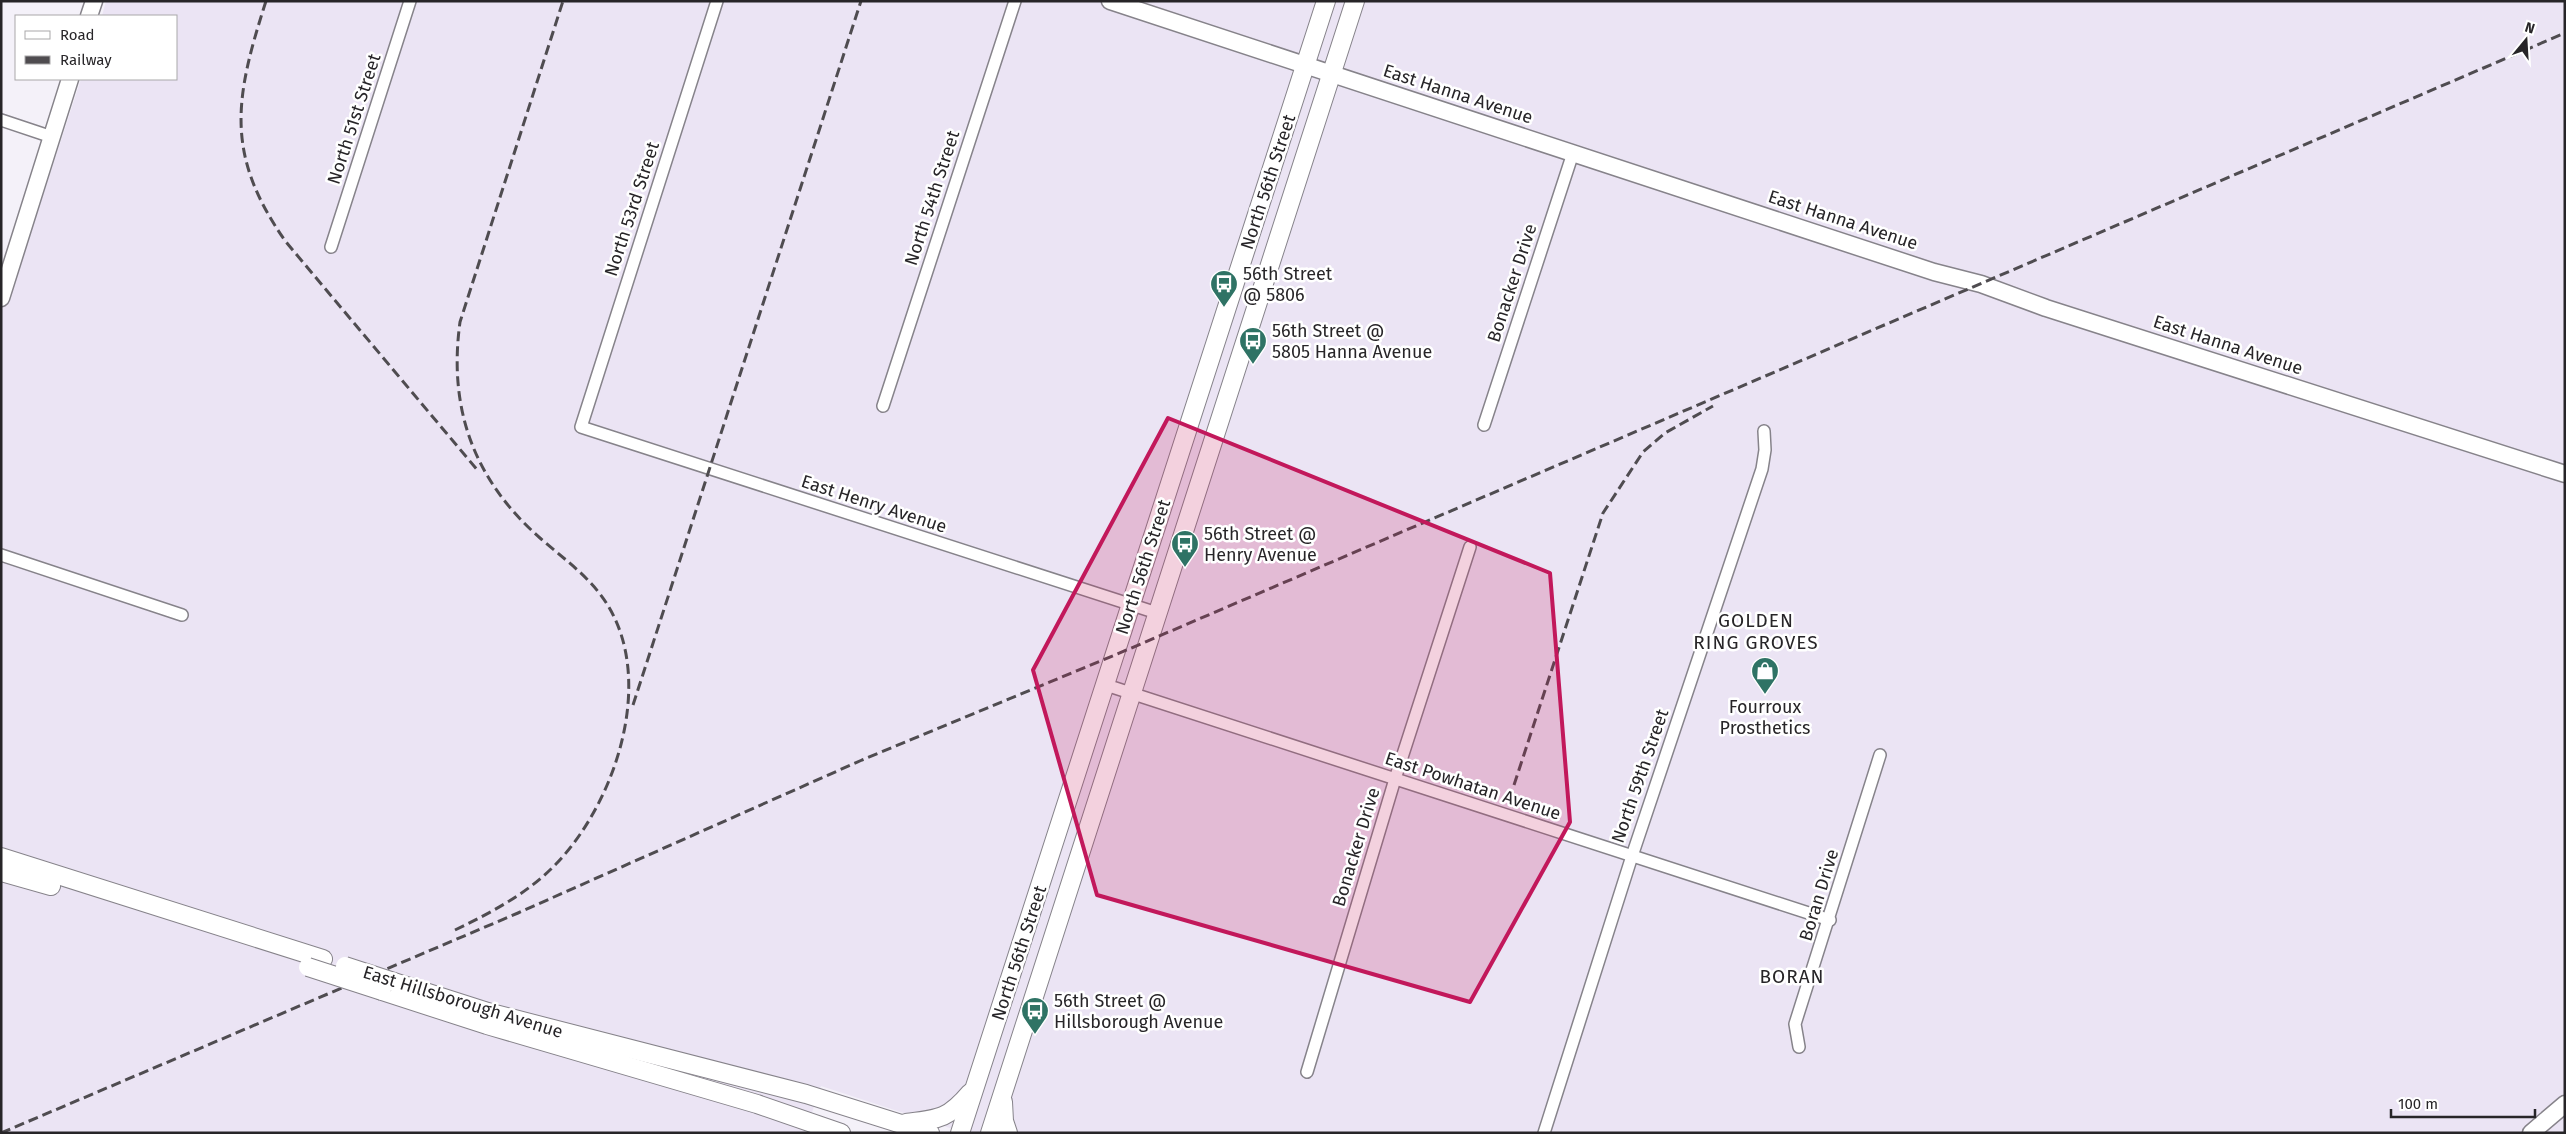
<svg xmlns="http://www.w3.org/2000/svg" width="2566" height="1134" viewBox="0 0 2566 1134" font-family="'Fira Sans',sans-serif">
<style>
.built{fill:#ebe4f4}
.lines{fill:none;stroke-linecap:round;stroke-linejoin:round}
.street-casing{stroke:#86838a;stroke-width:14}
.secondary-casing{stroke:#86838a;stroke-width:19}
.primary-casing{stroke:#86838a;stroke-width:20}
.street{stroke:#fff;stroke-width:11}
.secondary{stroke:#fff;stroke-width:16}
.primary{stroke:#fff;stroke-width:18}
.rail{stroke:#4f4c50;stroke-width:3;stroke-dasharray:10 5;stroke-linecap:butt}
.primary-bridge-casing{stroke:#86838a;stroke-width:20;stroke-linecap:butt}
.primary-bridge{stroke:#fff;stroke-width:18}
.marked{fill:#c2185b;fill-opacity:0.2;stroke:#c2185b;stroke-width:4;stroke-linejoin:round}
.labels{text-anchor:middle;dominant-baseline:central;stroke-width:5;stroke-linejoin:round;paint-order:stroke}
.street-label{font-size:18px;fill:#272528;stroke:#fff}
.poi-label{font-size:18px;fill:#272528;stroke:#fff;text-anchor:start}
.neighbourhood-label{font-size:19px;letter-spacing:1px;fill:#272528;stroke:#fff}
</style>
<rect width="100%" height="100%" fill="#f4f1f9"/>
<!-- built -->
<path class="built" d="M106,1H2565V1133H965L821,1086L805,1133H1V267L18,272L81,79H176V16H102Z"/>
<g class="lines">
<defs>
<g id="street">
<path d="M717,1L581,427L1157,613"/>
<path d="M1,120L52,137"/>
<path d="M331,247L410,1"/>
<path d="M883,406L1015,1"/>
<path d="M1484,425L1573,153"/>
<path d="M1,555L182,615"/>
<path d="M1106,685L1830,920"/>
<path d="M1799,1047L1795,1024L1880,755"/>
<path d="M1307,1072L1395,779L1470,547"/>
<path d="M1544,1133L1632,856L1762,469L1765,450L1764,431"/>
</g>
<g id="secondary">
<path d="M1110,1L1934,272L1981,284L2046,308L2565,474"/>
<path d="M89,16L94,1"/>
<path d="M1,298L70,79"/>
<path d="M2531,1133L2565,1104"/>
</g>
<g id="primary">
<path d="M1,857L323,959"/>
<path d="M1,872L51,886"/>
<path d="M394,982L491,1013L806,1094L930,1133"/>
<path d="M382,991L487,1025L757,1104L841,1133"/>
<path d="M1003,1102L1004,1121L1008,1133"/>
<path d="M906,1123C939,1119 948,1119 970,1093"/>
<path d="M960,1133L1326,1"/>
<path d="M990,1133L1355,1"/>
</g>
</defs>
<!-- street casing -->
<use href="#street" class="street-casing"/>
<!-- secondary casing -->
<use href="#secondary" class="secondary-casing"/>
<!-- primary casing -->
<use href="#primary" class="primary-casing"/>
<!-- street -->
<use href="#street" class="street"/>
<!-- secondary -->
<use href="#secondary" class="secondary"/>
<!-- primary -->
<use href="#primary" class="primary"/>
<!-- rail -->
<g class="rail">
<path d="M266,1C235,98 224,154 286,242L479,472"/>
<path d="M633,705L861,1"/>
<path d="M1514,785L1603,513L1643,452L1665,433L1713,406"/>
<path d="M455,930C492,912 527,894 556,864C615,803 656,682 607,604C590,577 564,559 540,538C474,480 448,409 460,322L563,1"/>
<path d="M1,1133L518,913L862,760L1115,655L2565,33"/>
</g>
<defs>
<g id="primary-bridge">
<path d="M345,966L394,982"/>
<path d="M308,967L382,991"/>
</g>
</defs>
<!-- primary-bridge casing -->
<use href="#primary-bridge" class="primary-bridge-casing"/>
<!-- primary-bridge -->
<use href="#primary-bridge" class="primary-bridge"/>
</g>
<!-- marked area -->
<path class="marked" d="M1168,418L1550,573L1570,822L1470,1002L1097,895L1033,670Z"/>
<!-- icons -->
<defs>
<symbol id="bus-pin" viewBox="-11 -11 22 30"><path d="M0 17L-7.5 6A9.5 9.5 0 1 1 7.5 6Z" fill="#2f7365" stroke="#fff"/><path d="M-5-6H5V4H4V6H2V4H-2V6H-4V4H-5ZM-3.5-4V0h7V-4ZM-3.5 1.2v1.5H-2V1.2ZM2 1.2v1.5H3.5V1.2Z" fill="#fff"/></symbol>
<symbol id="shop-pin" viewBox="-11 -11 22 30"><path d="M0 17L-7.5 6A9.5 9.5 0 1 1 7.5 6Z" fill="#2f7365" stroke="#fff"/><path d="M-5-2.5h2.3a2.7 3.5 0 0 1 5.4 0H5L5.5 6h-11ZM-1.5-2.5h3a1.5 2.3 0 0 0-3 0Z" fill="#fff"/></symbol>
</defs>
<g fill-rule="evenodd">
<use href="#bus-pin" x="1208" y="268" width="32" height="43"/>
<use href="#bus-pin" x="1237" y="325" width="32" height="43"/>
<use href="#bus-pin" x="1169" y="528" width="32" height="43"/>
<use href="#shop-pin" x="1749" y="655" width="32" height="43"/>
<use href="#bus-pin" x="1019" y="995" width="32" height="43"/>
</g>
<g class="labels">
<!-- street labels -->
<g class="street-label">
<text transform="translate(1458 94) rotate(18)">East Hanna Avenue</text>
<text transform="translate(354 119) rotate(-72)">North 51st Street</text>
<text transform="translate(1268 182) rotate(-72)">North 56th Street</text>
<text transform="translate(932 198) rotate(-72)">North 54th Street</text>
<text transform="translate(632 209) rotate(-72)">North 53rd Street</text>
<text transform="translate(1843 220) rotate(18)">East Hanna Avenue</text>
<text transform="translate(1512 283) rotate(-72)">Bonacker Drive</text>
<text transform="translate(2228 345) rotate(18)">East Hanna Avenue</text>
<text transform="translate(874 504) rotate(18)">East Henry Avenue</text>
<text transform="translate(1143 567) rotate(-72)">North 56th Street</text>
<text transform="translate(1640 776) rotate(-71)">North 59th Street</text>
<text transform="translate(1473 786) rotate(18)">East Powhatan Avenue</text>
<text transform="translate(1356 847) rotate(-73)">Bonacker Drive</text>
<text transform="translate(1819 895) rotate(-73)">Boran Drive</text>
<text transform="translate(1019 953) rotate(-72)">North 56th Street</text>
<text transform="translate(463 1002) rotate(17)">East Hillsborough Avenue</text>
</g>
<!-- poi labels -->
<g class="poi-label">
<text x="1243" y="274">56th Street<tspan x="1243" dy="21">@ 5806</tspan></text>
<text x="1272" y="331">56th Street @<tspan x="1272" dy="21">5805 Hanna Avenue</tspan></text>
<text x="1204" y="534">56th Street @<tspan x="1204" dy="21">Henry Avenue</tspan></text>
<text x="1765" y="707" text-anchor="middle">Fourroux<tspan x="1765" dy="21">Prosthetics</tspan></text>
<text x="1054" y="1001">56th Street @<tspan x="1054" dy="21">Hillsborough Avenue</tspan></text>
</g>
<!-- neighbourhood labels -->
<g class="neighbourhood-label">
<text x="1756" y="620">GOLDEN<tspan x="1756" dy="22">RING GROVES</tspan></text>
<text x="1792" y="976">BORAN</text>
</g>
</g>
<!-- border -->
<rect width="2566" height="1134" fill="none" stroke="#272528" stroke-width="5"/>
<!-- legend -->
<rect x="15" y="15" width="162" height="65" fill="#ffffff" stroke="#a9a8a9"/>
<rect x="25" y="31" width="25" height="8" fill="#ffffff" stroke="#a9a8a9"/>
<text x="60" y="40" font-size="15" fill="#272528">Road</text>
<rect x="25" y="56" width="25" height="8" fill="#4f4c50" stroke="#a9a8a9"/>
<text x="60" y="65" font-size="15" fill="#272528">Railway</text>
<!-- north arrow -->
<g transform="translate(2526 40) rotate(18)" stroke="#ffffff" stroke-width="4" paint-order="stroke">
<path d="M0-4L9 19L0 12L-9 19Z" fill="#272528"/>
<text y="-8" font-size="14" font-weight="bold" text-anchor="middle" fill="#272528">N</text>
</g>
<!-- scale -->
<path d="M2391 1109v8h144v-8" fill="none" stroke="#272528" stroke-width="2.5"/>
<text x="2398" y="1109" font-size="15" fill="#272528" stroke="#ffffff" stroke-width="4" paint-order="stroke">100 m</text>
</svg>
